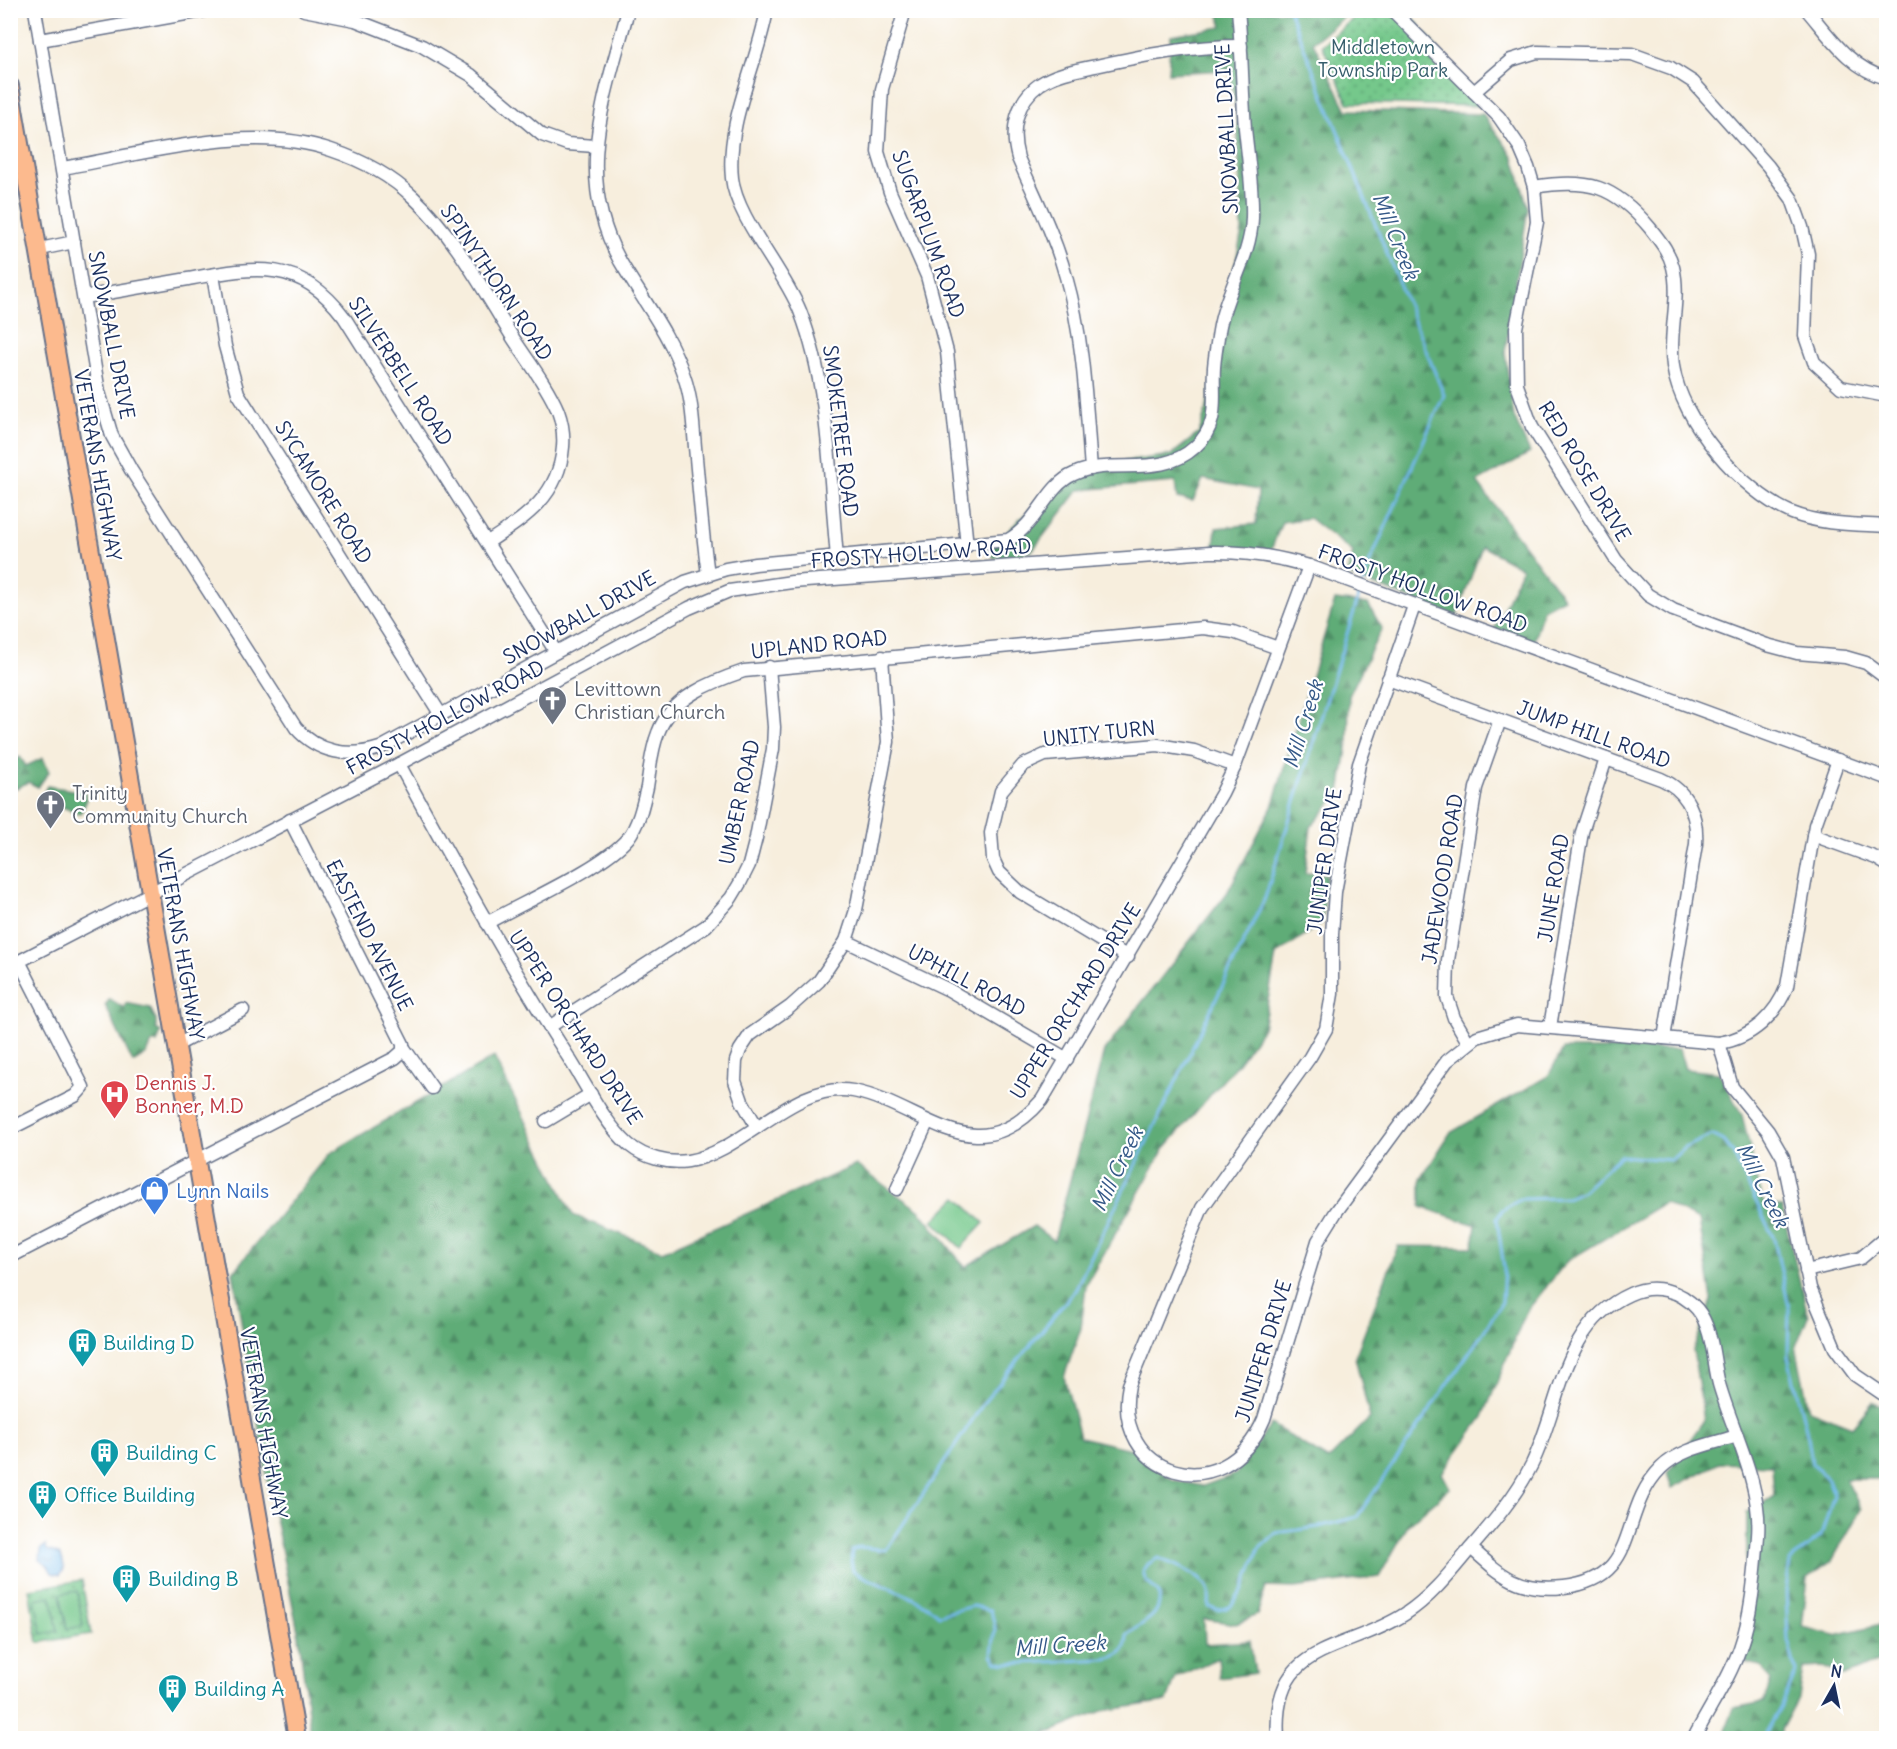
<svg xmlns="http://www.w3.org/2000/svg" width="1897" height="1749" viewBox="0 0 1897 1749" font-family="Delius,sans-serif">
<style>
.grass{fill:url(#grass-dots);stroke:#487c74;stroke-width:1.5}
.forest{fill:url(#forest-firs);stroke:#3d6e6a;stroke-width:1.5}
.garden{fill:#74c88b;stroke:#487c74;stroke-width:1.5}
.water{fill:url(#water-ripples);stroke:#4774a4;stroke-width:1.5}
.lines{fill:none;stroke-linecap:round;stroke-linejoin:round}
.stream{stroke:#73baea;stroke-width:3}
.minor-casing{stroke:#68728a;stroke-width:15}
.major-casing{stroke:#68728a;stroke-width:20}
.minor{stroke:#fff;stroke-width:12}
.major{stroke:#fcba8e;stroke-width:16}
.labels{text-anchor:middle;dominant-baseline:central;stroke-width:4.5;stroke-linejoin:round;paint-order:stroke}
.park-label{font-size:20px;fill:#365d6c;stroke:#fff}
.street-label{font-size:20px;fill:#1b2f5e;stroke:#fff}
.worship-label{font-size:20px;fill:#5b616d;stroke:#fff;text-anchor:start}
.health-label{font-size:20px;fill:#be3a42;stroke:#fff;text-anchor:start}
.shop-label{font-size:20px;fill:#366cbe;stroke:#fff;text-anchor:start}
.culture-label{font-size:20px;fill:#0d838f;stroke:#fff;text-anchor:start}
.water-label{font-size:21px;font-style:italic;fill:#355988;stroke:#fff}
</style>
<defs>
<pattern id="grass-dots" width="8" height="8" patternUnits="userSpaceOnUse" patternTransform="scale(1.5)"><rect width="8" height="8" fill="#74c88b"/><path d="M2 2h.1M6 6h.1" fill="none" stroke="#5ea375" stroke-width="1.8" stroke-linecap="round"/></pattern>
<pattern id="forest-firs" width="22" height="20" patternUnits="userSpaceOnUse" patternTransform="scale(1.5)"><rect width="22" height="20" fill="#5fac77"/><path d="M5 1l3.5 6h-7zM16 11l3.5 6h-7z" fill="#4e8c65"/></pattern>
<pattern id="water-ripples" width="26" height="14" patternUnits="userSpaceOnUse" patternTransform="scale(1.5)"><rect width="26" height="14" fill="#73baea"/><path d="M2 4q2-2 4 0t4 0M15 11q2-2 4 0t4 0" fill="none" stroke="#5e98c1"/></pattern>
</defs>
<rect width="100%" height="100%" fill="#fff"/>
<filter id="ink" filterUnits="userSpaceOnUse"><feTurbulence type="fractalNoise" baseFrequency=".0167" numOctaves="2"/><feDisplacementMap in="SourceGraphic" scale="12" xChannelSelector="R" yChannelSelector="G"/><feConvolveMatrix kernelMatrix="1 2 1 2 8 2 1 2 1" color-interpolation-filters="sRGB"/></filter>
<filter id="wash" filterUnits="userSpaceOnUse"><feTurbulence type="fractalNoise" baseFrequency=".008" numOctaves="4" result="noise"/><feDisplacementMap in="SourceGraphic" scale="24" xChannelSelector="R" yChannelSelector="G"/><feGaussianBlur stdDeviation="1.35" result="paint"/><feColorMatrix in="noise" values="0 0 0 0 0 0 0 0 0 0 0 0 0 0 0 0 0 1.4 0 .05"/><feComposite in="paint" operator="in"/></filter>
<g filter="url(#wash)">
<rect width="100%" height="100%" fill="#f7eedd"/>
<!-- grass -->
<g class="grass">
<path d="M1362,11H1408L1482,106L1348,103L1322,45Z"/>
<path d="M82,1580L91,1634L38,1643L29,1589Z"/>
</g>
<!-- forest -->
<g class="forest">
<path d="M1218,11H1352L1313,42L1347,110L1483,114L1514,157L1528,208L1505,352L1514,417L1530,453L1477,482L1564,598L1543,609L1534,641L1492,634L1522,568L1482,546L1457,616L1347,575L1353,552L1309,518L1282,522L1271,550L1214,548L1216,528L1256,524L1258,490L1203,479L1193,501L1177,498L1175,482L1079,490L1031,552L993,558L990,549L1070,469L1171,455L1199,433L1207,406L1242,231L1237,119L1230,70L1168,73L1171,35L1222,27Z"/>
<path d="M1335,600L1368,604L1382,628L1349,696L1348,742L1340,793L1311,827L1305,873L1327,874L1322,923L1276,955L1263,1028L1238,1063L1164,1149L1086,1285L1081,1328L1064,1377L1080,1437L1131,1449L1173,1480L1203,1486L1236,1474L1271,1424L1328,1460L1370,1418L1355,1357L1398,1246L1473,1247L1476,1225L1421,1207V1179L1450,1133L1548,1076L1563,1049H1679L1685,1069L1719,1073L1742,1115L1763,1202L1782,1207L1808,1316L1796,1346L1809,1410L1852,1427L1873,1402L1886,1407V1479H1846L1861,1509L1832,1561L1808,1578L1802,1627L1835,1635L1881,1624L1886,1641V1658L1844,1676L1823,1667L1803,1668L1798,1698L1781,1730V1738H1723L1734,1708L1764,1702L1771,1680L1761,1666L1746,1663L1747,1513L1774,1496L1772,1465L1719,1463L1672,1488L1667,1473L1704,1420L1693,1350L1712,1300L1699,1220L1664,1203L1567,1261L1526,1312L1483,1417L1442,1473L1450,1488L1408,1525L1379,1577L1294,1588L1266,1587L1257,1615L1236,1624L1204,1619L1205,1644L1250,1641L1255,1673L1220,1678L1218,1658L1176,1677L1167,1701L1102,1711L1044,1735L985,1738H311L299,1636L268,1484L233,1272L330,1153L494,1057L573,1215L663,1251L856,1165L920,1211L965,1267L1034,1226L1054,1241L1104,1051L1227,893L1272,807Z"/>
<path d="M20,757L26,766L43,758L49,772L38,787L28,782L17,788L11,787V776L17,770L12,762Z"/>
<path d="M47,786L85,792L86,802L80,814L45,800L44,792Z"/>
<path d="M110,999L124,1008L126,1003L150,1008L156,1020V1029L161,1032L157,1043H152L147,1054L133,1063L105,1005Z"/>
</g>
<!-- garden -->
<g class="garden">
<path d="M957,1197L984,1223L961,1248L933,1221Z"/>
<path d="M77,1591L83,1626L67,1629L60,1594Z"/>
<path d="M51,1596L58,1631L42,1634L35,1599Z"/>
</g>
<!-- water -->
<path class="water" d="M46,1545L47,1550C61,1554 63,1555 64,1570L60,1575L52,1573L48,1566L40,1560L41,1549Z"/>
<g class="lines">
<!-- stream -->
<g class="stream">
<path d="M1289,10L1444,395L1369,564L1363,583"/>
<path d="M1361,589L1265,898L1075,1290L985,1401L886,1550L860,1547L852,1550L851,1561L853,1571C882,1588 914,1593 939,1615L973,1606L991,1610L995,1628L992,1655L997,1662L1005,1664L1105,1659C1122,1655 1126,1652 1127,1635C1144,1621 1162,1617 1159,1593L1146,1581L1143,1572L1148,1564L1158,1558C1173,1564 1194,1572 1205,1584C1211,1590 1209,1600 1209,1607L1218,1610L1230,1607L1243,1590L1259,1549L1276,1533L1318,1527L1357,1517L1484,1331L1502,1302L1504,1268L1497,1219L1502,1210L1521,1199L1567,1198L1583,1191L1620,1156L1671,1160L1684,1148L1712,1135L1724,1141L1733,1153L1774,1239L1789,1307L1788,1357L1808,1437L1812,1464L1828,1479L1834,1495L1821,1536L1790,1561L1786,1590L1788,1640L1796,1672L1782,1705L1763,1738"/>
</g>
</g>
</g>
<g filter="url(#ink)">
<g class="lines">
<defs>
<g id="minor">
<path d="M35,10L99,392L112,436L131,470L296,728C318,753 349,758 380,748L685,582L726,569L755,564L1008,540C1038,524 1046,486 1074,474C1113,456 1159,480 1195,447C1221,424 1212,397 1214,367C1215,355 1217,343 1219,331C1225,292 1251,257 1252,218C1253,189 1248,158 1245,128C1242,89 1242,50 1238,10"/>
<path d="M304,10L355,20L422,46L471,75L542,135L567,144L595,146"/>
<path d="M628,10C605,98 573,175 620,261C642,299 670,334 684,376C692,399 693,423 695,447C699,489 702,532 708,574"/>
<path d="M767,10C757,66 726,121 732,178C736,218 784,270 800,311C830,388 829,476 837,557"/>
<path d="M905,10L882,89L878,152L890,192L927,276L947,352L967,546"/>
<path d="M1392,10L1499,117L1519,146L1528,167L1534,187L1537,222L1516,328L1517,385L1532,427L1616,560L1648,595L1673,610L1767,645L1797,653L1845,657L1866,663L1886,678"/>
<path d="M1807,10C1830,37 1851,69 1886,78"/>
<path d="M40,40L208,10"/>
<path d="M1474,92L1511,60L1537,52L1632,54L1671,68L1693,82L1768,166L1792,199L1802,227L1808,254L1805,336L1814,362L1841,387L1886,396"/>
<path d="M62,168C145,154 251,122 331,150C361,160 390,175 413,197C455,236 483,290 513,338C528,361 547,385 558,411C562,422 564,435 563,447C559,496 526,517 488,542"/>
<path d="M1534,187C1588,178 1614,185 1650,228C1659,240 1669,251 1673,267C1681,299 1668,333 1673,366C1681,421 1742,492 1792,513C1822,525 1855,524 1886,526"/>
<path d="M40,249L74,242"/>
<path d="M213,275L225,346L238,393L441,715"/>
<path d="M84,297C119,291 154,285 188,279C254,267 299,257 344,317L556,652"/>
<path d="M1091,469C1086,405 1084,339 1066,277C1055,236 1035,197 1018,158C1010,130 1016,101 1040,84C1057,73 1077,70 1096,66C1145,55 1192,46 1241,46"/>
<path d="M1414,606L1359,764L1335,892L1332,934V994L1326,1029L1310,1057L1202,1208L1129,1385C1110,1474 1224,1513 1264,1419L1318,1241L1336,1212L1447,1061L1477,1037L1517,1025L1719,1043C1752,1038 1776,1015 1787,986L1815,825L1838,760"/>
<path d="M1388,679L1661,779C1688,791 1698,815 1696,844L1664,1038"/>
<path d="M399,764C453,863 507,961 567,1055C586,1084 603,1122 629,1145C645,1158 668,1164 688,1161C744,1152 795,1080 853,1091C924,1105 975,1177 1042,1100L1222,793L1235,766L1309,566"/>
<path d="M1813,835L1876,858L1886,864"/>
<path d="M487,923C522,903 604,867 628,838C639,824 643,804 647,787C650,769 651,750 658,733C671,698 711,682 744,671L1203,628L1233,632L1278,648"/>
<path d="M846,941L949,990L1067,1059"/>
<path d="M1128,957L1020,892L999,872L993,859L991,833L1001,791L1023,765L1045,755L1158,745L1194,751L1235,766"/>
<path d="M10,966L399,764L689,608L729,591L792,582L1210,552C1245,551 1275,556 1309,566L1886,778"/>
<path d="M549,1027L706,926L731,898L740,883L749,865L756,838L773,749L774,727L769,667"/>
<path d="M1550,1027L1582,832L1606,759"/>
<path d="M1468,1042L1454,1018L1447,997L1448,960L1476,788L1500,720"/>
<path d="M1719,1043L1732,1087L1768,1131L1783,1157L1810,1288L1835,1348L1855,1375L1886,1396"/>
<path d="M177,1045L243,1010"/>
<path d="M404,1048L432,1088"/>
<path d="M546,1121L591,1094"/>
<path d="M757,1127L742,1101L735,1081L736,1061L740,1050L750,1035L790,1007L819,981L846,941L856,910L888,742L882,657"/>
<path d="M10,1129L75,1096L83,1087L19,961"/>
<path d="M897,1189L927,1123"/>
<path d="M10,1257L395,1058L403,1051V1044L290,820"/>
<path d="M1806,1271L1861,1258L1886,1237"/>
<path d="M1471,1548C1502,1576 1519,1592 1564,1587C1643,1578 1617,1512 1661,1468C1680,1449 1712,1444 1737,1436"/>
<path d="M1278,1738C1271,1641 1343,1654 1405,1614C1430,1598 1450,1573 1469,1550C1492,1524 1516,1496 1532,1464C1561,1404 1562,1324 1630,1294C1653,1283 1681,1290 1697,1309C1713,1328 1713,1361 1719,1384C1733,1433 1762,1484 1758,1536C1755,1572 1752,1614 1740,1648C1729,1680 1709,1708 1694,1738"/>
</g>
<path id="major" d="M10,86L297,1738"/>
</defs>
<!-- minor casing -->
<use href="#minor" class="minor-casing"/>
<!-- major casing -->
<use href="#major" class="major-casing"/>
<!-- minor -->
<use href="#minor" class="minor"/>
<!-- major -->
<use href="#major" class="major"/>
</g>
</g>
<!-- icons -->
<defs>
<symbol id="church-pin" viewBox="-11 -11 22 30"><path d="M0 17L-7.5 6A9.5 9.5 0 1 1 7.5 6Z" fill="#6b7280" stroke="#fff"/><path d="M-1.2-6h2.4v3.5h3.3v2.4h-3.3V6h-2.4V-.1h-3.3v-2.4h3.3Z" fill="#fff"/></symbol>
<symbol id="hospital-pin" viewBox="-11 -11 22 30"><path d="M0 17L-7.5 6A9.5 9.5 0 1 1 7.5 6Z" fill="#e0444e" stroke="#fff"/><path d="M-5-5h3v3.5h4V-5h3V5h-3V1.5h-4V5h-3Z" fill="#fff"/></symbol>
<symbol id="shop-pin" viewBox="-11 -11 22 30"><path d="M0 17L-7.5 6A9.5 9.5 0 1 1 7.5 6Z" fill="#3f7fe0" stroke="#fff"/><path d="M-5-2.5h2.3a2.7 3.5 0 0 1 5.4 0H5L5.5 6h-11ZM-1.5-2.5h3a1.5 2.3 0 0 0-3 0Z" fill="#fff"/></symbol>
<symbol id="building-pin" viewBox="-11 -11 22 30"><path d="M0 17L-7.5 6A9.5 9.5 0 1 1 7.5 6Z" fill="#0f9aa8" stroke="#fff"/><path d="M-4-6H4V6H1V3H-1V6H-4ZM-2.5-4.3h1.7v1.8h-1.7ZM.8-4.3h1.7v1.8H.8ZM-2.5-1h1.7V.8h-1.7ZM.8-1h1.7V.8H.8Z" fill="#fff"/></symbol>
</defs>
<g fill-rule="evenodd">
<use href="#church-pin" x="536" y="684" width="33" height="45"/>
<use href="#church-pin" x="34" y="788" width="33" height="45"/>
<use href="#hospital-pin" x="98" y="1078" width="33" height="45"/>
<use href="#shop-pin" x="138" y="1174" width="33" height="45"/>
<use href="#building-pin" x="66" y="1326" width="33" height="45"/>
<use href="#building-pin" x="88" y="1436" width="33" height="45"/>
<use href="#building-pin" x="26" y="1478" width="33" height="45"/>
<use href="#building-pin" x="110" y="1562" width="33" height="45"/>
<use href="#building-pin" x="156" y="1672" width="33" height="45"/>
</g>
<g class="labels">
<!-- park labels -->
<g class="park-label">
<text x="1383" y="46">Middletown<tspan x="1383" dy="23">Township Park</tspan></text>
</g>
<!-- street labels -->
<g class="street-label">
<text transform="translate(1226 129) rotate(-93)">SNOWBALL DRIVE</text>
<text transform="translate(929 234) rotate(70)">SUGARPLUM ROAD</text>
<text transform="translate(497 282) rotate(56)">SPINYTHORN ROAD</text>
<text transform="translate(112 335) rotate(79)">SNOWBALL DRIVE</text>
<text transform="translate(401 371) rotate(57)">SILVERBELL ROAD</text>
<text transform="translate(841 431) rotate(83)">SMOKETREE ROAD</text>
<text transform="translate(98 465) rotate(80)">VETERANS HIGHWAY</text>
<text transform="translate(1585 471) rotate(59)">RED ROSE DRIVE</text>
<text transform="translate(324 492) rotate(58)">SYCAMORE ROAD</text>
<text transform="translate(921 553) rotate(-4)">FROSTY HOLLOW ROAD</text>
<text transform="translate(1423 588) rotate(20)">FROSTY HOLLOW ROAD</text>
<text transform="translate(579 617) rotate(-29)">SNOWBALL DRIVE</text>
<text transform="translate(819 644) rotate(-6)">UPLAND ROAD</text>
<text transform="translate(445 717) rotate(-28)">FROSTY HOLLOW ROAD</text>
<text transform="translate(1099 733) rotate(-6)">UNITY TURN</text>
<text transform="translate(1594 734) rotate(20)">JUMP HILL ROAD</text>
<text transform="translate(739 802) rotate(-78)">UMBER ROAD</text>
<text transform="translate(1324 861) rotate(-82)">JUNIPER DRIVE</text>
<text transform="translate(1442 879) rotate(-81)">JADEWOOD ROAD</text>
<text transform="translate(1553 888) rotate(-81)">JUNE ROAD</text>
<text transform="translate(370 935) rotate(63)">EASTEND AVENUE</text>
<text transform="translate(181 944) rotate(80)">VETERANS HIGHWAY</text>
<text transform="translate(967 980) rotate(28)">UPHILL ROAD</text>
<text transform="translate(1075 1001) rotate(-58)">UPPER ORCHARD DRIVE</text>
<text transform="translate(576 1027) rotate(57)">UPPER ORCHARD DRIVE</text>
<text transform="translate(1263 1351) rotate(-73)">JUNIPER DRIVE</text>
<text transform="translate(264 1423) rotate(80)">VETERANS HIGHWAY</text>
</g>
<!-- worship labels -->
<g class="worship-label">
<text x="574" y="688">Levittown<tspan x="574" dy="23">Christian Church</tspan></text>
<text x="72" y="792">Trinity<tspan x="72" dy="23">Community Church</tspan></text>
</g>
<!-- health labels -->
<g class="health-label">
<text x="135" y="1082">Dennis J.<tspan x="135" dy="23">Bonner, M.D</tspan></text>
</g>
<!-- shop labels -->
<g class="shop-label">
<text x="176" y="1190">Lynn Nails</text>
</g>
<!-- culture labels -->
<g class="culture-label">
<text x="103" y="1342">Building D</text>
<text x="126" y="1452">Building C</text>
<text x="64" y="1494">Office Building</text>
<text x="148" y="1578">Building B</text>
<text x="194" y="1688">Building A</text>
</g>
<!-- water labels -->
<g class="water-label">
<text transform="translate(1396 236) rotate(68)">Mill Creek</text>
<text transform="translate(1303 724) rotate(-73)">Mill Creek</text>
<text transform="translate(1117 1169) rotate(-64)">Mill Creek</text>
<text transform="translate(1763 1185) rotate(63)">Mill Creek</text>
<text transform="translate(1060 1645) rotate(-4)">Mill Creek</text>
</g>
</g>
<!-- margin -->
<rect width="1897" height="1749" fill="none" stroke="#fff" stroke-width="36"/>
<!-- north arrow -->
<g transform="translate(1834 1686) rotate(9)" stroke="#ffffff" stroke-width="4.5" paint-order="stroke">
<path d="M0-4.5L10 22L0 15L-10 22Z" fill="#1b2f5e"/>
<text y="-9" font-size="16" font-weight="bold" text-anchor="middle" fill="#1b2f5e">N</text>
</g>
</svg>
